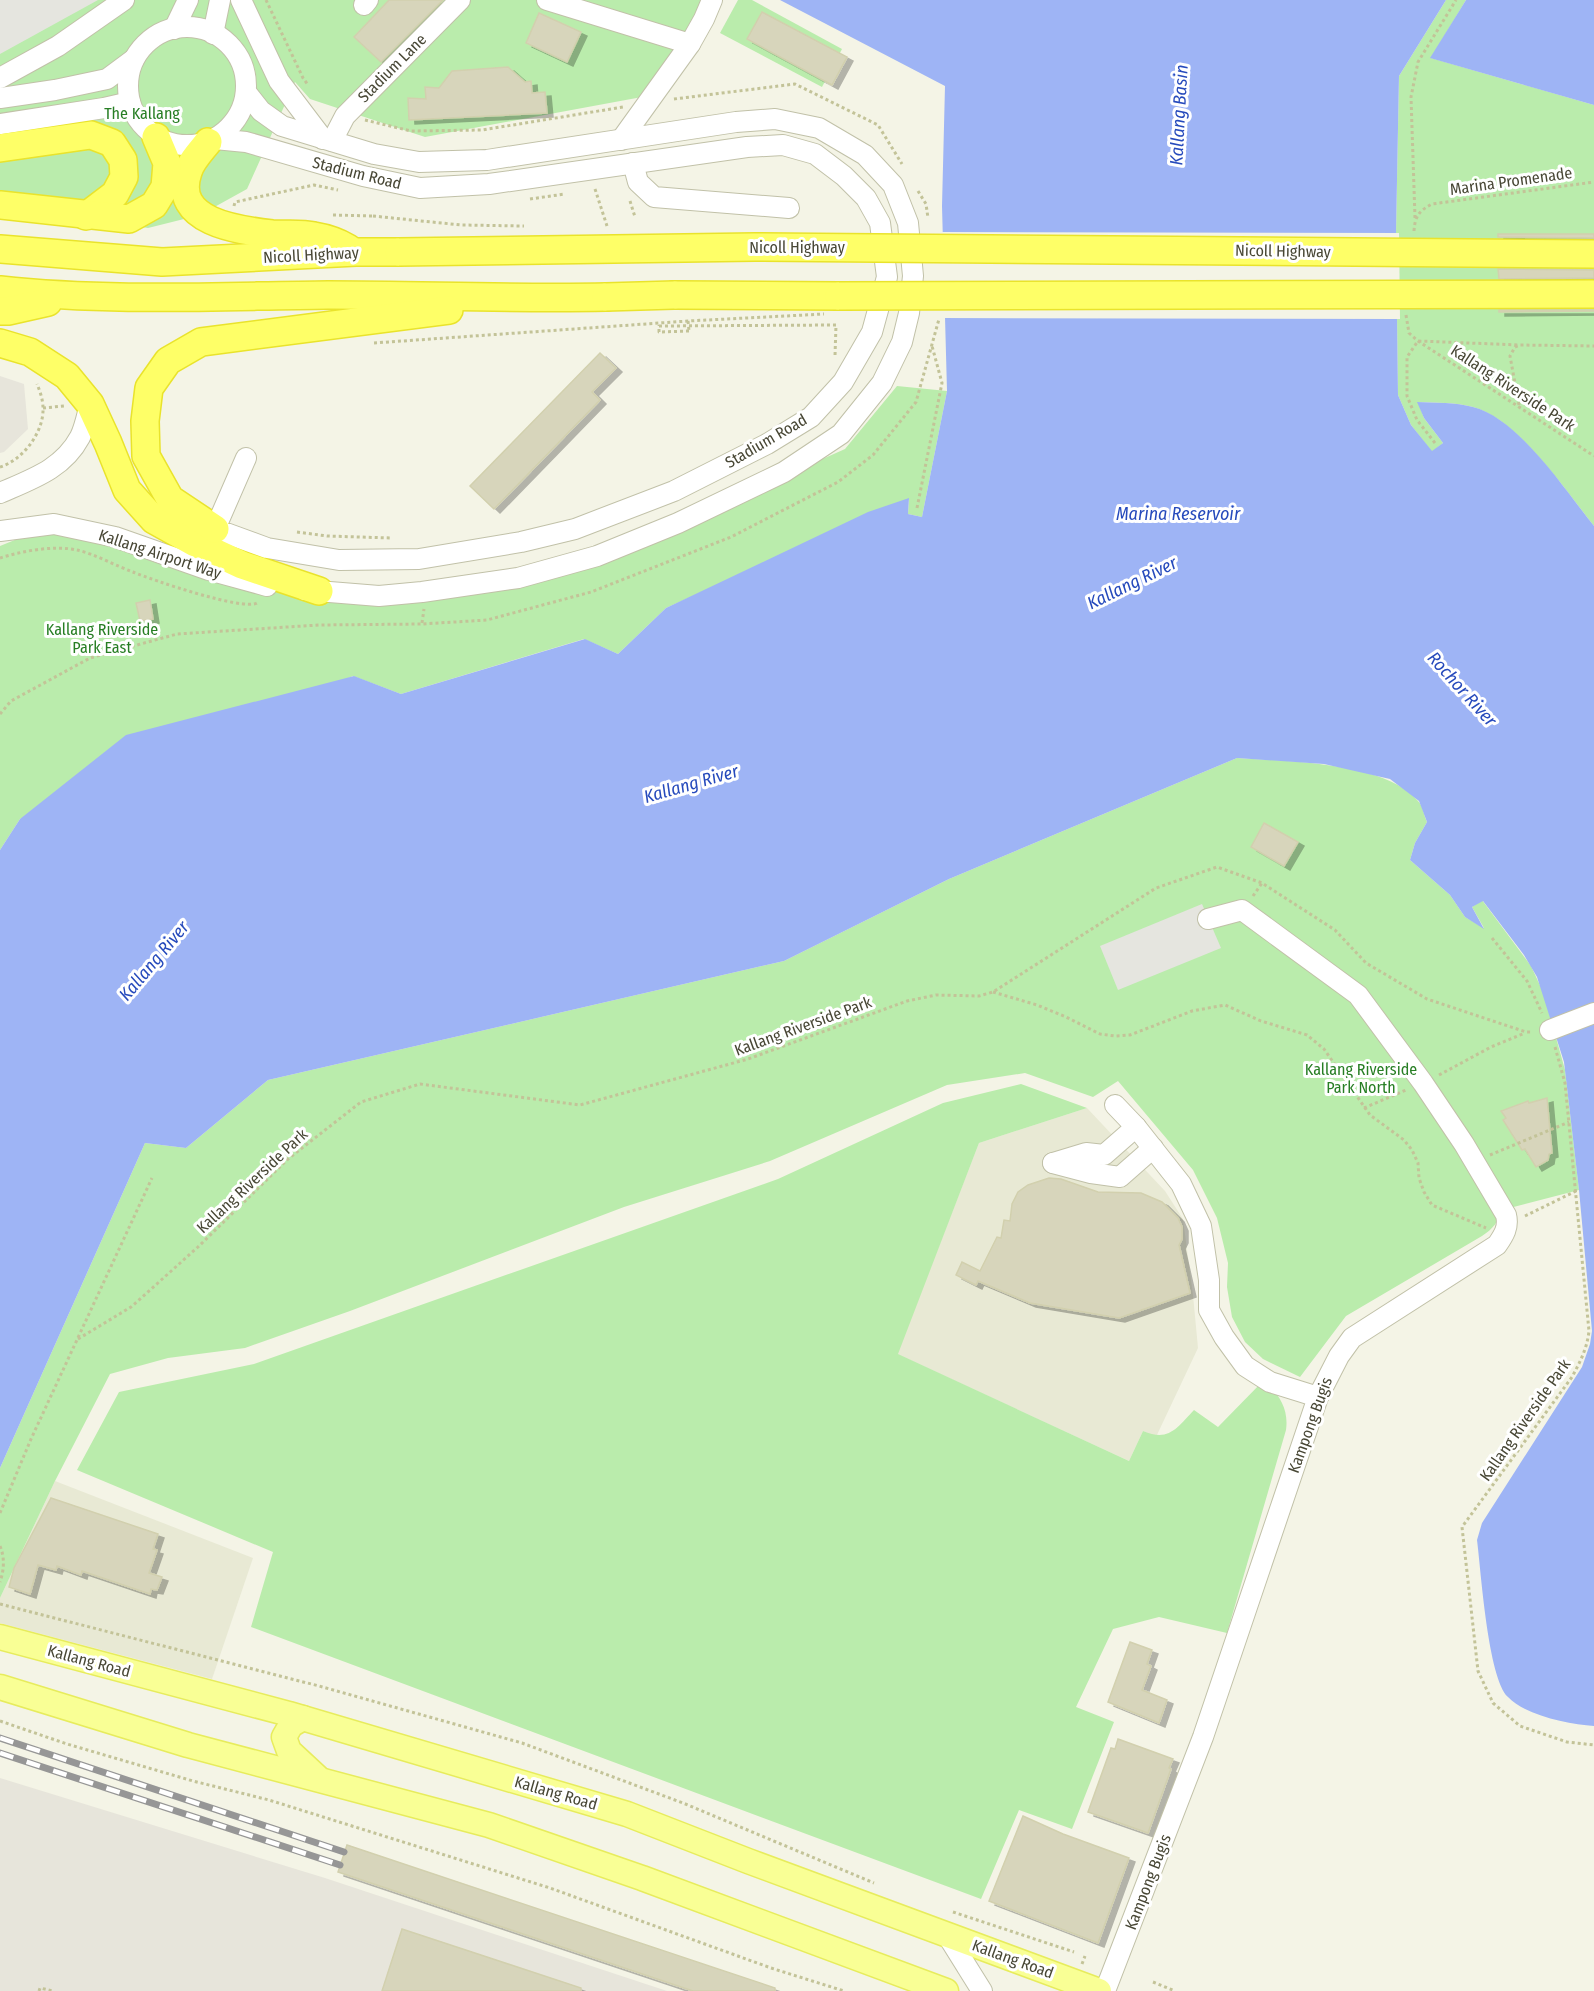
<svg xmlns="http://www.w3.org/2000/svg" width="1594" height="1991" viewBox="0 0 1594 1991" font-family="'Fira Sans Condensed',sans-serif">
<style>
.residential{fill:#e8e9d4}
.industrial{fill:#e7e5db}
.green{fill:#baecac}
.parking{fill:#e5e5df}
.water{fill:#9eb4f5}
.pier{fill:#f4f4e6}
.building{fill:#d7d5bb;stroke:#d2d0ae;stroke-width:1.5;filter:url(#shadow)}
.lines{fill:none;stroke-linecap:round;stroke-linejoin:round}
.minor-casing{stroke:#c1c1a8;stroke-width:22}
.major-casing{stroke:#e7ec5d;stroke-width:27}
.highway-casing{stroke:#e9e32c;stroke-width:30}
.path{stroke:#c3c398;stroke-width:3;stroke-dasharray:3 3;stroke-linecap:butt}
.minor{stroke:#fff;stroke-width:20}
.major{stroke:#f9ff95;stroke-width:24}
.highway{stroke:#feff67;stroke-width:27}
.rail-casing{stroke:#969696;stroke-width:7}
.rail{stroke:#fff;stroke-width:4.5;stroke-dasharray:14;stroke-linecap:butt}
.highway-bridge-casing{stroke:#e9e32c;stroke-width:30;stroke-linecap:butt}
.path-bridge{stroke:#c3c398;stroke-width:3;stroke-dasharray:3 3;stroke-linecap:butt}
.highway-bridge{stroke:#feff67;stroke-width:27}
.labels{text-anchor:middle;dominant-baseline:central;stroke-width:6;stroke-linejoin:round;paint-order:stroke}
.street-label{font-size:16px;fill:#484735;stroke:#fff}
.park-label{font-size:16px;fill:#277e24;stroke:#fff}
.water-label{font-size:18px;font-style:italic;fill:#264abc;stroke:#fff}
</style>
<defs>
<filter id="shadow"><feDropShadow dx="6" dy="4" stdDeviation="0" flood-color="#0004"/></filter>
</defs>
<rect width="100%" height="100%" fill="#f4f4e6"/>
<!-- residential -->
<g class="residential">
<path d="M1087,1108L1165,1191L1183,1219L1193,1295L1198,1348L1156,1437L1143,1431L1129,1461L897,1354L979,1143Z"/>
<path d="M55,1481L253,1558L212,1679L0,1623V1598Z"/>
</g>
<!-- industrial -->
<g class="industrial">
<path d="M0,376L24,384L28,429L4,452L0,453Z"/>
<path d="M0,1778L325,1878L667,1991H0Z"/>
</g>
<!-- green -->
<g class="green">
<path d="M0,0H715L669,92L425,137L310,99L295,82L247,189L200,215L148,228L0,204Z"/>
<path d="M738,0H752L842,49L822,87L720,33Z"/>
<path d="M1446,0H1466L1431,58L1594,105V526C1565,490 1518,419 1473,407C1455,402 1436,403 1418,402L1424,418L1443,443L1432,452L1411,425L1398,395L1396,233L1399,76Z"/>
<path d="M897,386L947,391L922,517L908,514L909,499L666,608L618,654L584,639L401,694L353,676L20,819L0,850V546L54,524L378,596L518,578L762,486L845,449Z"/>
<path d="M1237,758C1284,761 1387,762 1418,801C1423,806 1424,816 1427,822L1415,843L1410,860L1450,895L1465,917L1484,928L1472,907L1482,900L1531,966L1544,994L1565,1070L1579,1190L1502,1210C1498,1222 1493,1229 1482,1236L1346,1316L1300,1377L1263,1359L1245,1342L1232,1317L1227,1287L1228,1263L1217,1218L1193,1170L1118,1081L1093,1097L1025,1073L947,1085L770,1161L624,1207L350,1311L245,1348L168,1358L110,1374L55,1481L0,1598V1468L145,1143L186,1148L268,1080L784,961L949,879Z"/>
<path d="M1021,1084L1087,1108L979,1143L898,1354L1129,1461L1143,1431C1169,1442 1177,1428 1194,1410L1218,1427L1264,1380C1279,1394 1289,1409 1286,1430L1227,1633L1159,1617L1113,1629L1076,1707L1114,1722L1072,1829L1019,1810L981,1899L251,1627L273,1552L77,1470L119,1392L254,1364L778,1179L943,1103Z"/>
</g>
<!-- parking -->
<g class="parking">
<path d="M0,0H98L0,54Z"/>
<path d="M1202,904L1221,948L1118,990L1100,946Z"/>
</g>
<!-- water -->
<g class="water">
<path d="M780,0H1446L1399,76L1396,233L1398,395L1411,425L1432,451L1443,443L1424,418L1417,402C1436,403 1455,402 1473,407C1518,418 1565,490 1594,526V1726C1569,1724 1526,1716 1508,1697C1488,1678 1481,1571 1477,1540L1482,1523L1582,1367L1590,1344L1592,1331L1579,1190L1564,1062L1537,977L1524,955L1483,901L1472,907L1484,929L1465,917L1450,895L1410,860L1415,843L1427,822L1419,801L1390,779L1324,764L1237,758L949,879L784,961L268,1080L186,1148L145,1143L0,1468V850L20,819L126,735L354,676L401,694L585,639L618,654L666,608L868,512L909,498L908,514L922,517L947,391L942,206L945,86Z"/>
<path d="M1466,0H1594V105L1430,58Z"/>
</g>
<!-- pier -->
<path class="pier" d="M940,232L1399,233L1400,319L943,318Z"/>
<!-- building -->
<g class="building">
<path d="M389,0H443L381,62L354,37Z"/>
<path d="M762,12L847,57L832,85L747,39Z"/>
<path d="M539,13L581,32L567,62L526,43Z"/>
<path d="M508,67L525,82L531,81L532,93L545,92L547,113L409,120L408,98L426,99L425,87L439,88L452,71Z"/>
<path d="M1498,234H1594V238L1498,237Z"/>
<path d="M1498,269L1594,270V278L1499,279Z"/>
<path d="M1499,310H1594V311L1499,312Z"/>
<path d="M600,353L616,368L592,392L600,400L494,509L470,486Z"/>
<path d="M150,600L153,619L140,621L136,603Z"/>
<path d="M1264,823L1298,842L1284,866L1251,847Z"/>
<path d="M1547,1098L1552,1153L1549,1154L1548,1160L1536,1167L1525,1149L1522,1150L1503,1120L1506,1118L1501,1111L1528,1101L1529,1103Z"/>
<path d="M1049,1178L1061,1179L1098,1192L1141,1193L1162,1202L1178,1218L1182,1227V1239L1179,1245L1190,1293L1119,1318L1030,1303L978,1281L976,1285L956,1275L962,1262L980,1271L997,1237L1001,1238L1004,1220L1010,1221L1012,1204L1018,1192L1028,1185Z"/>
<path d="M51,1498L158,1534L153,1549L157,1550L149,1573L162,1577L157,1590L151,1589L150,1594L82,1571L81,1575L57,1566L56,1570L38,1565L30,1594L9,1587L14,1568Z"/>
<path d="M1130,1642L1152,1650L1147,1664L1151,1666L1142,1690L1167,1700L1159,1723L1108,1702Z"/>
<path d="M1118,1739L1173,1759L1169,1768L1171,1769L1148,1833L1088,1812L1111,1748L1115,1749Z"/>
<path d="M1023,1816L1063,1834L1129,1858L1098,1943L989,1901Z"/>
<path d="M347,1845L775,1988V1991H693L338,1872Z"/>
<path d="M402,1929L581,1988V1991H382Z"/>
</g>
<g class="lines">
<defs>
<g id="minor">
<path d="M241,0L279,81L323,139"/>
<path d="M547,0L690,44"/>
<path d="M364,5L368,0"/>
<circle cx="187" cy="86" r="59"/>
<path d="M174,29L188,0"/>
<path d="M213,34L220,0"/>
<path d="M0,78L58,46L124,0"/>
<path d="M246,92L261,111L282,126L374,154L419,162L487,160L736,122L775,119L819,128L865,155L893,185L908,223L913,276L909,313L902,342L882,383L841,434L784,472L678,523L597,556L518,578L422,592L379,596L305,590"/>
<path d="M0,98L55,90L107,79L134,59"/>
<path d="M0,124L104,108L130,102"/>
<path d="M215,139L246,142L363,176L420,188L489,184L747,147L783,145L815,154L844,176L866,198L880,223L887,277L872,332L843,382L811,417L767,444L674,491L575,529L521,542L419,559L339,560L267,548L215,529L246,458"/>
<path d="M621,140L690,44L704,19L712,0"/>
<path d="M332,141L345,116L460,0"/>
<path d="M633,163L638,182L654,197L789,208"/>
<path d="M0,493C32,479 63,469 80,437C85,427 87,415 90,404"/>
<path d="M0,531L54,524L115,537L209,570L267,586"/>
<path d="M1550,1030L1594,1013"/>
<path d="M1115,1105L1136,1127L1181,1184L1201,1226L1209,1280V1310L1224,1337L1245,1366L1270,1382L1318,1397"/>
<path d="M1053,1163L1091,1173L1120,1177L1153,1148"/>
<path d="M1053,1163L1086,1153L1104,1155L1136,1127"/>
<path d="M947,1935L982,1991"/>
<path d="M1105,1991L1203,1737L1318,1397L1339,1356L1352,1338L1497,1245C1504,1235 1509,1227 1506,1215L1464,1144L1423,1083L1358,995L1242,910L1208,919"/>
</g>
<g id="major">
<path d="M0,1637L289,1714L627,1814L748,1861L1099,1991"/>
<path d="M0,1687L188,1745L489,1825L642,1878L946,1991"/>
<path d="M303,1718L291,1725L284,1737L289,1751L317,1777"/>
</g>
<g id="highway">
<path d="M208,142C201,151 191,161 188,172C171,222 238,230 272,234C286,235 300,233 314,236C326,238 338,242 348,248"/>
<path d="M0,148L91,135L112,143L123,160L124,177L115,194L86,216"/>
<path d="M0,205L129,219L154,205L165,187L167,163L156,137"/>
<path d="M0,249L162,262L356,252H399"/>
<path d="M0,290C109,302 219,296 328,295C421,295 513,299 606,297"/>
<path d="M674,295L839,296"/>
<path d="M0,311H8L48,302"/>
<path d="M0,343L30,352L67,376L90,404L108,443L127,490L154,520L197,544L242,565L319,591"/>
<path d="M215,529L170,499L146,456L145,421L149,388L168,361L201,342L449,310"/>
</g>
</defs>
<!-- minor casing -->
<use href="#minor" class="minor-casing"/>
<!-- major casing -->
<use href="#major" class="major-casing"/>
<!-- highway casing -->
<use href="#highway" class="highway-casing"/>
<!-- path -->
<g class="path">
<path d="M266,0L303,78L308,85"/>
<path d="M674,99L795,84L878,125L902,164"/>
<path d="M365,120L411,131L482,130L623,107"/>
<path d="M595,189L607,226"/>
<path d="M918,191L926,204L928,218"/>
<path d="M530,199L565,194"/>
<path d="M630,201L635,217"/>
<path d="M234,206L235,202L314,185L338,190"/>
<path d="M333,215L373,216"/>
<path d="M1415,218L1411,97L1418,62L1456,0"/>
<path d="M1414,231C1415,216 1419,211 1432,204L1594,182"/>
<path d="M1406,315L1409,333L1418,341L1594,456"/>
<path d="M689,331L659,332V326L836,325L835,356"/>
<path d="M1519,405L1510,356L1515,347L1520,345L1594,346"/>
<path d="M43,408L64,406"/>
<path d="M1435,443L1417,420L1407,396V357L1418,341L1520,345"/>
<path d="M0,467C23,460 44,432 43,408C43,400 40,391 37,384"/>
<path d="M917,508L942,383L932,346"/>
<path d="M297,532L327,536L392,538"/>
<path d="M0,558C22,551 54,545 77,550C95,554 116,566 133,572C152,580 243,611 257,603"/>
<path d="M422,623L424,609"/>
<path d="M0,714L11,701L90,658L177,634L319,625L422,624L487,620L591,592L731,537L838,482L873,455L916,402L939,319"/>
<path d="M1253,896L1262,883"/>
<path d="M1492,938L1527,981L1542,1013"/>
<path d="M993,992L1037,1005L1066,1017L1100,1034L1115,1036L1130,1035L1192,1011L1225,1005L1261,1021L1307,1035L1324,1049L1370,1115L1404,1140L1412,1150L1418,1163L1419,1178L1424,1192L1432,1205L1486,1228"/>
<path d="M1555,1047L1565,1083L1589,1331C1587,1349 1580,1362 1572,1377L1462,1527L1478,1671L1493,1703L1520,1726L1567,1742L1594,1745"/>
<path d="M1439,1075L1491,1047L1525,1033"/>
<path d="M1364,1108L1406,1090"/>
<path d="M1490,1155L1569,1122"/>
<path d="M1525,1216L1576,1191"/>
<path d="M78,1339L131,1307L198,1247L288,1159L361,1102L420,1084L580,1105L748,1059L907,1001L936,995L979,996L993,992L1156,888L1217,867L1262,883L1335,930L1366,963L1427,999L1526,1032H1532"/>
<path d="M0,1513L31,1439L152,1178"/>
<path d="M0,1546C5,1558 4,1570 0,1582"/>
<path d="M0,1604L319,1686L522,1743L683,1803L874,1883"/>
<path d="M0,1721L67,1744L193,1781L269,1800L550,1888L771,1968L844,1991"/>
<path d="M953,1912L1074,1952"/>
<path d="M1082,1964L1085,1956"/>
<path d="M1153,1982L1175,1991"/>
<path d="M39,1991L40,1988L53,1991"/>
</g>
<!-- minor -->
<use href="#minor" class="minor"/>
<!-- major -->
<use href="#major" class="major"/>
<!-- highway -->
<use href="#highway" class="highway"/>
<defs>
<g id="rail">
<path d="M0,1738L344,1852"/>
<path d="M0,1753L340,1865"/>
</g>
</defs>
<!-- rail casing -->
<use href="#rail" class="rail-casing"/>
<!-- rail -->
<use href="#rail" class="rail"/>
<defs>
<g id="highway-bridge">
<path d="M399,252L755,247L1594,254"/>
<path d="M839,296L1594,294"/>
<path d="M606,297L674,295"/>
</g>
</defs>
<!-- highway-bridge casing -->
<use href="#highway-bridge" class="highway-bridge-casing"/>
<!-- path-bridge -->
<g class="path-bridge">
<path d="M373,216L461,225L524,226"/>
<path d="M688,321L689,331"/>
<path d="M374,343L688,321L824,314"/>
</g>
<!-- highway-bridge -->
<use href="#highway-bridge" class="highway-bridge"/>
</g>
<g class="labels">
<!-- street labels -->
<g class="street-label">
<text transform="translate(392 68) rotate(-45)">Stadium Lane</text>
<text transform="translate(357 173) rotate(14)">Stadium Road</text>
<text transform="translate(1511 181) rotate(-8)">Marina Promenade</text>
<text x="797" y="247">Nicoll Highway</text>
<text transform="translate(1283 251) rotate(1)">Nicoll Highway</text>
<text transform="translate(311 255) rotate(-3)">Nicoll Highway</text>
<text transform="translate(1513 388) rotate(33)">Kallang Riverside Park</text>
<text transform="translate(766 441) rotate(-30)">Stadium Road</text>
<text transform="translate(160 554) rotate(18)">Kallang Airport Way</text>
<text transform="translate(803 1026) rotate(-20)">Kallang Riverside Park</text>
<text transform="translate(252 1181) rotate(-43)">Kallang Riverside Park</text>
<text transform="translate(1525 1420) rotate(-55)">Kallang Riverside Park</text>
<text transform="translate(1310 1425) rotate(-70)">Kampong Bugis</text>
<text transform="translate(89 1661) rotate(15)">Kallang Road</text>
<text transform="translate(556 1793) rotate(16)">Kallang Road</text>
<text transform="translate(1148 1882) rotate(-69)">Kampong Bugis</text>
<text transform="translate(1013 1959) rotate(20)">Kallang Road</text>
</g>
<!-- park labels -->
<g class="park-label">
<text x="142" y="113">The Kallang</text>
<text x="102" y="629">Kallang Riverside<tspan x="102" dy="18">Park East</tspan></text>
<text x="1361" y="1069">Kallang Riverside<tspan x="1361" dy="18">Park North</tspan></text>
</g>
<!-- water labels -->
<g class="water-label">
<text transform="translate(1179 115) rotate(-87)">Kallang Basin</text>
<text x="1178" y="514">Marina Reservoir</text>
<text transform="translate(1132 583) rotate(-26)">Kallang River</text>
<text transform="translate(1462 689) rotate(48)">Rochor River</text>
<text transform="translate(691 784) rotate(-16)">Kallang River</text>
<text transform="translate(154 961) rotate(-50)">Kallang River</text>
</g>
</g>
</svg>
